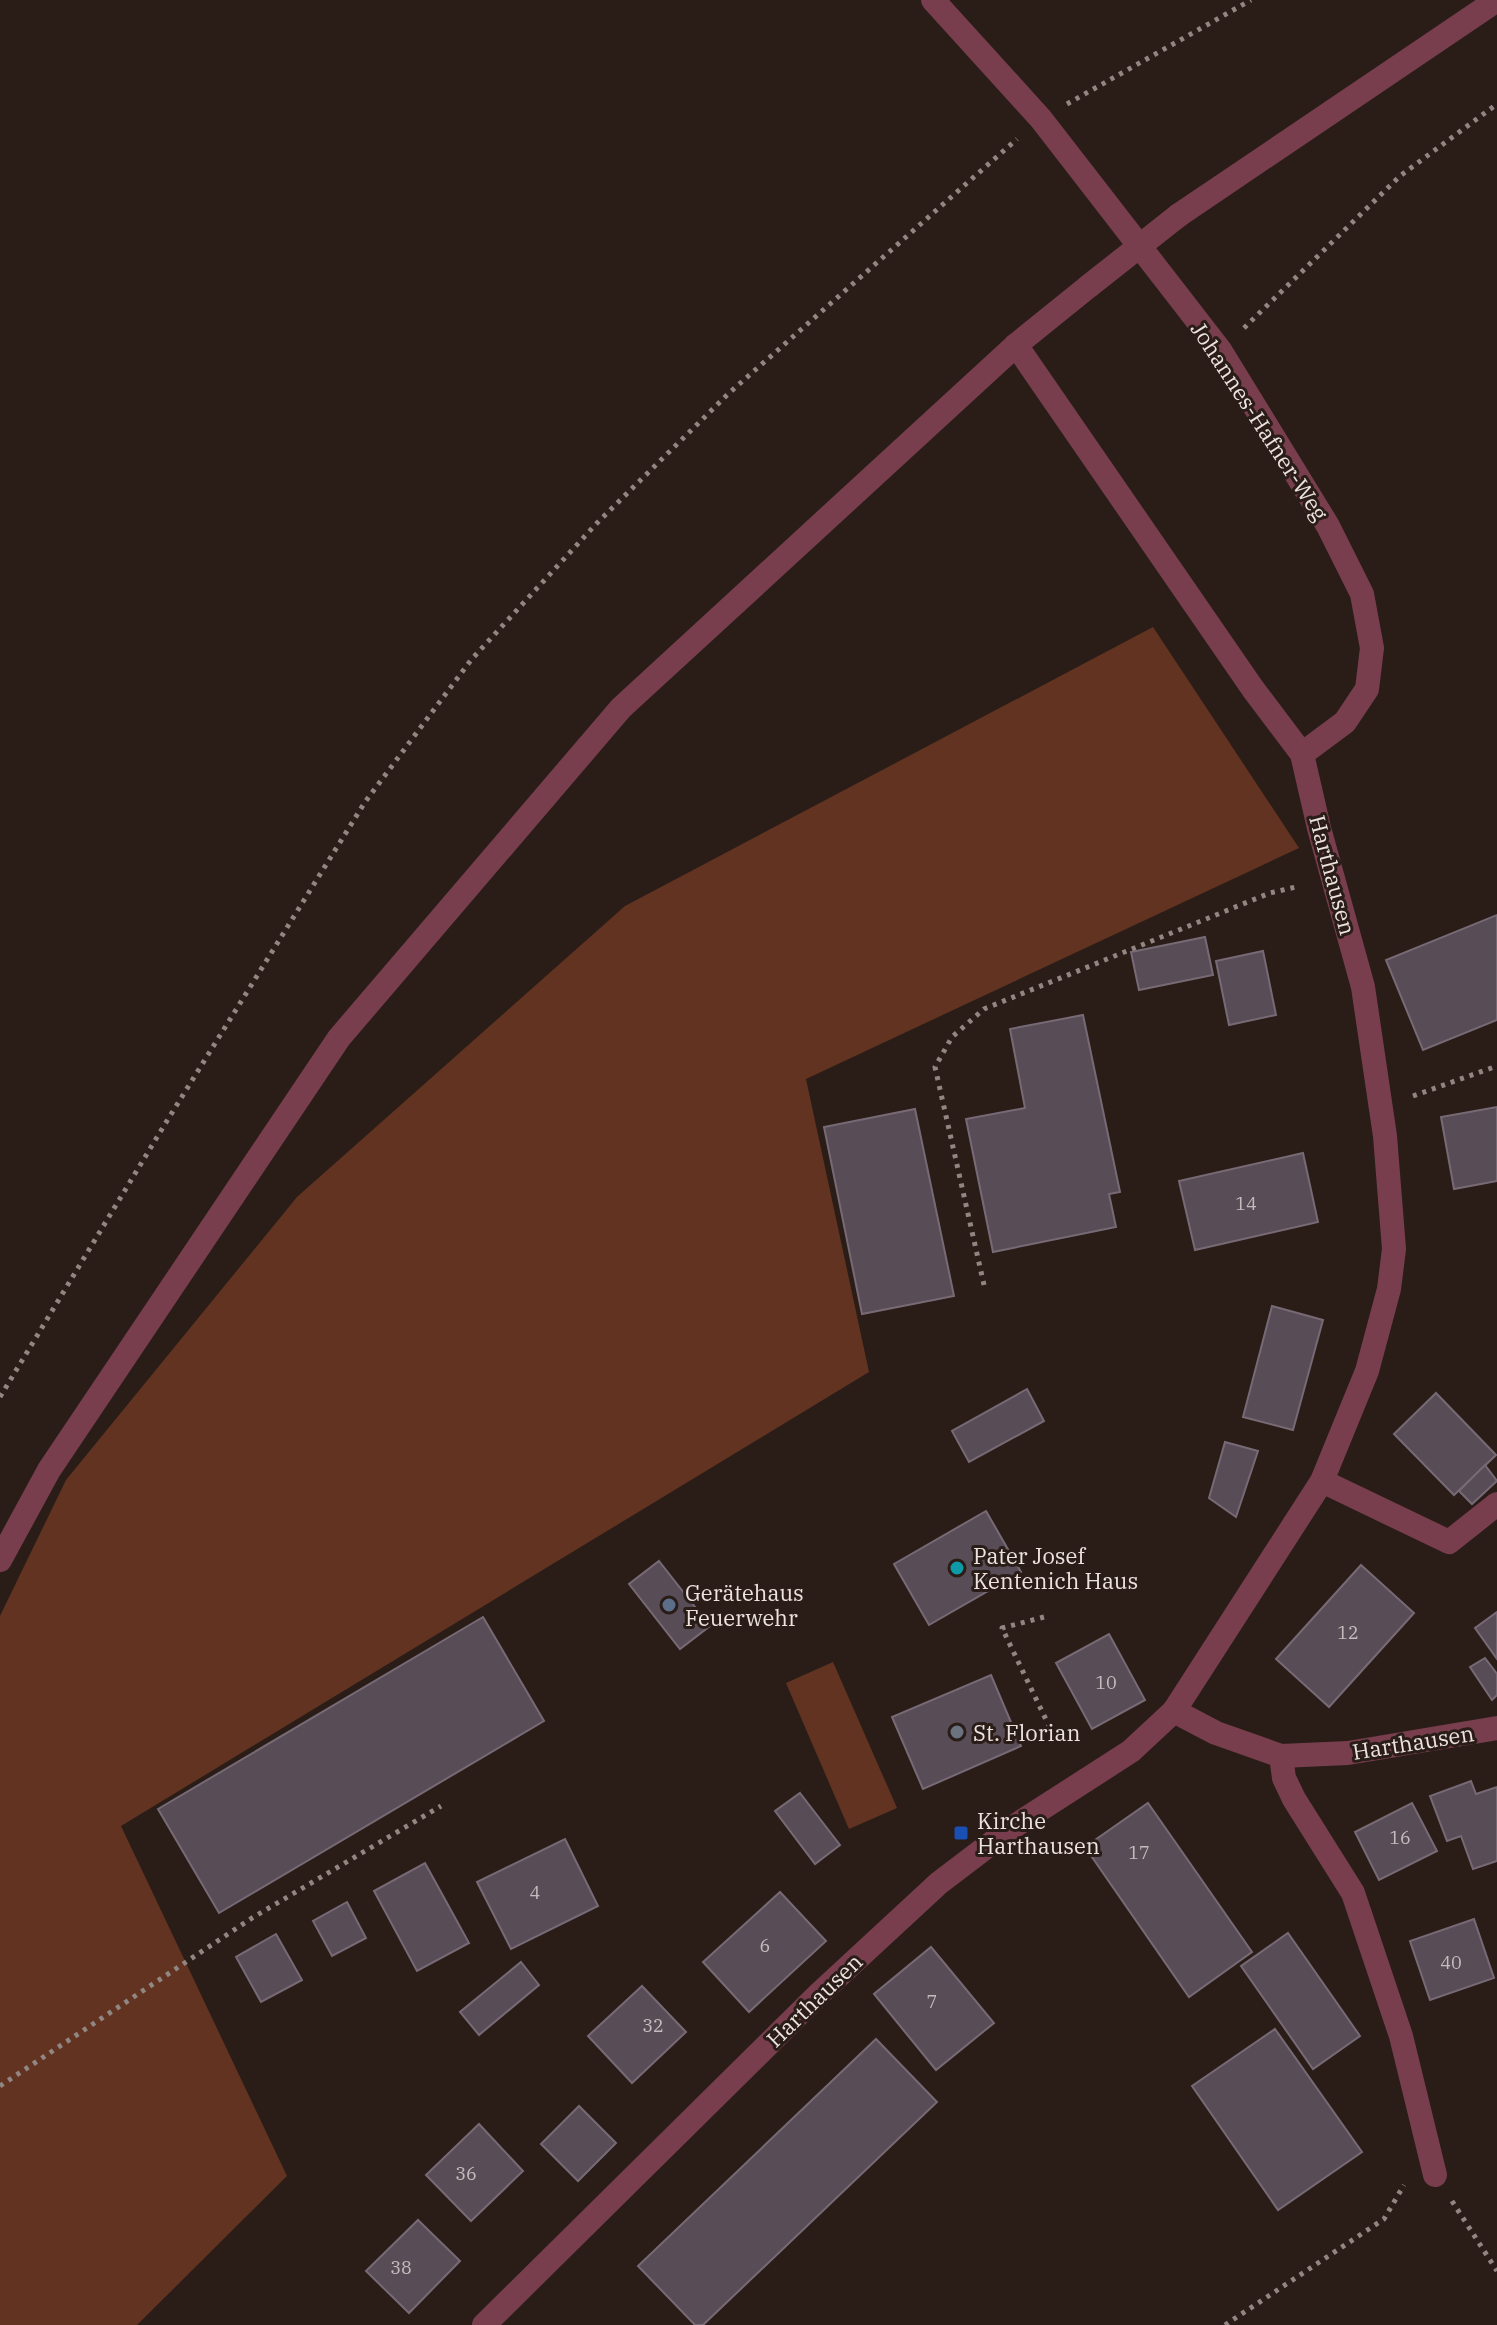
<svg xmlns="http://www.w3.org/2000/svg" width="1497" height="2325" viewBox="0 0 1497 2325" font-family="'IBM Plex Serif',serif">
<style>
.green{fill:#623321}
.building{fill:#584c56;stroke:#776a75;stroke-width:2}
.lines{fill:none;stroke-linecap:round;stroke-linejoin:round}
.path{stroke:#918682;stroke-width:5;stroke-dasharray:4 6;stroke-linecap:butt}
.minor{stroke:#783e4d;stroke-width:24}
.minor-bridge{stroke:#783e4d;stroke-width:24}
.culture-dot{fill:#0f9aa8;stroke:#2a1d18;stroke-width:3}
.service-dot{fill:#5c6f8a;stroke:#2a1d18;stroke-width:3}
.worship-dot{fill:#6b7280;stroke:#2a1d18;stroke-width:3}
.transit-dot{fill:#1a4fb4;stroke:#2a1d18;stroke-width:3}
.labels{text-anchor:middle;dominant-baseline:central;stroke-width:6;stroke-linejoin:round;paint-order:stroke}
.number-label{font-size:18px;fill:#c7bcbd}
.street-label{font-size:22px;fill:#ece2df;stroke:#2a1d18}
.poi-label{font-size:22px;fill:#ece2df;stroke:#2a1d18;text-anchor:start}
</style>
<rect width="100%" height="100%" fill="#2a1d18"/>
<!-- green -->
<g class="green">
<path d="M1153,627L1299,848L806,1079L869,1372L121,1826L287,2176L137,2325H0V1616L66,1480L297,1197L625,906Z"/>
<path d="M833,1662L897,1808L849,1829L786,1683Z"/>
</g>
<!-- building -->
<g class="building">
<path d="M1497,915V1020L1423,1050L1386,960Z"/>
<path d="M1205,937L1213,975L1139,990L1131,952Z"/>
<path d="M1263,951L1276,1015L1229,1025L1216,961Z"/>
<path d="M1083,1015L1120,1192L1109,1194L1116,1227L993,1252L966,1119L1025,1108L1010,1029Z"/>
<path d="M1497,1107V1181L1454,1189L1441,1117Z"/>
<path d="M915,1109L954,1296L862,1314L824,1127Z"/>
<path d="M1303,1153L1318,1222L1195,1250L1179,1181Z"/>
<path d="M1272,1306L1323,1320L1293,1430L1243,1417Z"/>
<path d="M1027,1389L1044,1421L969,1462L952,1431Z"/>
<path d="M1436,1393L1496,1455L1454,1495L1394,1434Z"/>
<path d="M1225,1442L1258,1451L1236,1517L1209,1498Z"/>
<path d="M1485,1465L1497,1481L1472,1504L1459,1491Z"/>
<path d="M986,1511L1021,1572L929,1625L894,1564Z"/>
<path d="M659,1561L710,1626L680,1649L629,1584Z"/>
<path d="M1361,1565L1414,1613L1329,1707L1276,1659Z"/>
<path d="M1497,1612V1659L1475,1628Z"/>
<path d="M483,1617L544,1721L219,1913L158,1809Z"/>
<path d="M1109,1634L1145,1700L1092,1729L1056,1663Z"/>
<path d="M1485,1658L1497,1674V1695L1492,1700L1470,1667Z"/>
<path d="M991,1675L1021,1746L923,1789L892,1717Z"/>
<path d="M1471,1781L1476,1794L1497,1787V1861L1473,1869L1461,1836L1447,1841L1430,1796Z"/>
<path d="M800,1793L840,1845L815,1864L775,1811Z"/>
<path d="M1148,1803L1252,1952L1189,1997L1085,1847Z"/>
<path d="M1412,1803L1437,1851L1379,1880L1355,1832Z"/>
<path d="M565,1839L598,1906L511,1949L477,1882Z"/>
<path d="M425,1863L469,1943L417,1971L374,1891Z"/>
<path d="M780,1892L826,1941L749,2012L703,1962Z"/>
<path d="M347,1902L366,1938L332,1956L313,1921Z"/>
<path d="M1474,1919L1494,1978L1430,2000L1410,1941Z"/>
<path d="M1288,1933L1360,2036L1313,2069L1241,1966Z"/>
<path d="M276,1934L302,1980L261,2002L236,1957Z"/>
<path d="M931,1947L994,2023L936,2070L874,1994Z"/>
<path d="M521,1962L539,1985L479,2035L460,2012Z"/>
<path d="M642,1986L686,2032L632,2083L588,2036Z"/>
<path d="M1275,2029L1362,2152L1278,2210L1192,2086Z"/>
<path d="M876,2039L937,2102L703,2325H695L638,2266Z"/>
<path d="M579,2106L616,2143L578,2181L541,2144Z"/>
<path d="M479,2124L523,2171L471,2221L426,2175Z"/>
<path d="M418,2220L460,2261L409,2313L366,2271Z"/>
</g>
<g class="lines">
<!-- path -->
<g class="path">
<path d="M1067,104L1251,0"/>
<path d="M1244,328L1400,176L1497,104"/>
<path d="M1413,1096L1497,1066"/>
<path d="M984,1285L935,1067L952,1037L984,1009L1270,893L1300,886"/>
<path d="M0,1397L165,1124L365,802L471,660L597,523L728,394L1017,139"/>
<path d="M1044,1617L1002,1628L1051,1730"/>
<path d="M0,2086L252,1918L441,1806"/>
<path d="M1452,2201L1497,2271"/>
<path d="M1225,2325L1384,2219L1404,2185"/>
</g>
<!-- minor -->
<g class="minor">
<path d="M933,0L1041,119L1220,350L1328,526L1362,594L1372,648L1367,689L1345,722L1302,754"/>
<path d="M1179,215L1497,0"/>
<path d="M1322,1481L1449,1542L1497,1504"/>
<path d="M0,1560L49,1470L339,1038L621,708L1016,345L1089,286"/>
<path d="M1174,1711L1216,1733L1281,1756L1348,1753L1497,1728"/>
<path d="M1281,1756L1284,1778L1294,1799L1353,1893L1401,2036L1435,2175"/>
<path d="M484,2325L819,1994L939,1883L1010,1829L1131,1751L1174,1711L1322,1481L1367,1371L1389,1289L1394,1249L1385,1136L1363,987L1319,828L1302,754L1253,689L1016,345"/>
</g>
<!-- minor-bridge -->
<path class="minor-bridge" d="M1089,286L1179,215"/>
</g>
<!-- markers -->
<circle class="culture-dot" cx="957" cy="1568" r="8"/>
<circle class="service-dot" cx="669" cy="1605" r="8"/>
<circle class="worship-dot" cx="957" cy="1732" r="8"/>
<rect class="transit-dot" x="953" y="1825" width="16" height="16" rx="4"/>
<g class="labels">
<!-- number labels -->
<g class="number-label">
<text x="1246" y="1203">14</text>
<text x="1348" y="1632">12</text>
<text x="1106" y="1682">10</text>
<text x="1400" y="1837">16</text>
<text x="1139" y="1852">17</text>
<text x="535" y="1892">4</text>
<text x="765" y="1945">6</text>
<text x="1451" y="1962">40</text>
<text x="932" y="2001">7</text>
<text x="653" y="2025">32</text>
<text x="466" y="2173">36</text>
<text x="401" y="2267">38</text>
</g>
<!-- street labels -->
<g class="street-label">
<text transform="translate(1260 421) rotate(57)">Johannes-Hafner-Weg</text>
<text transform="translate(1333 875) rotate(75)">Harthausen</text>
<text transform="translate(1413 1742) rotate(-9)">Harthausen</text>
<text transform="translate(814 2000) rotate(-44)">Harthausen</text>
</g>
<!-- poi labels -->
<g class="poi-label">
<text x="973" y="1555">Pater Josef<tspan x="973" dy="25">Kentenich Haus</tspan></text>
<text x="685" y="1592">Gerätehaus<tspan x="685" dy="25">Feuerwehr</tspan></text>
<text x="973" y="1732">St. Florian</text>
<text x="977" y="1820">Kirche<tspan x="977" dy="25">Harthausen</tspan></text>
</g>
</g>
</svg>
